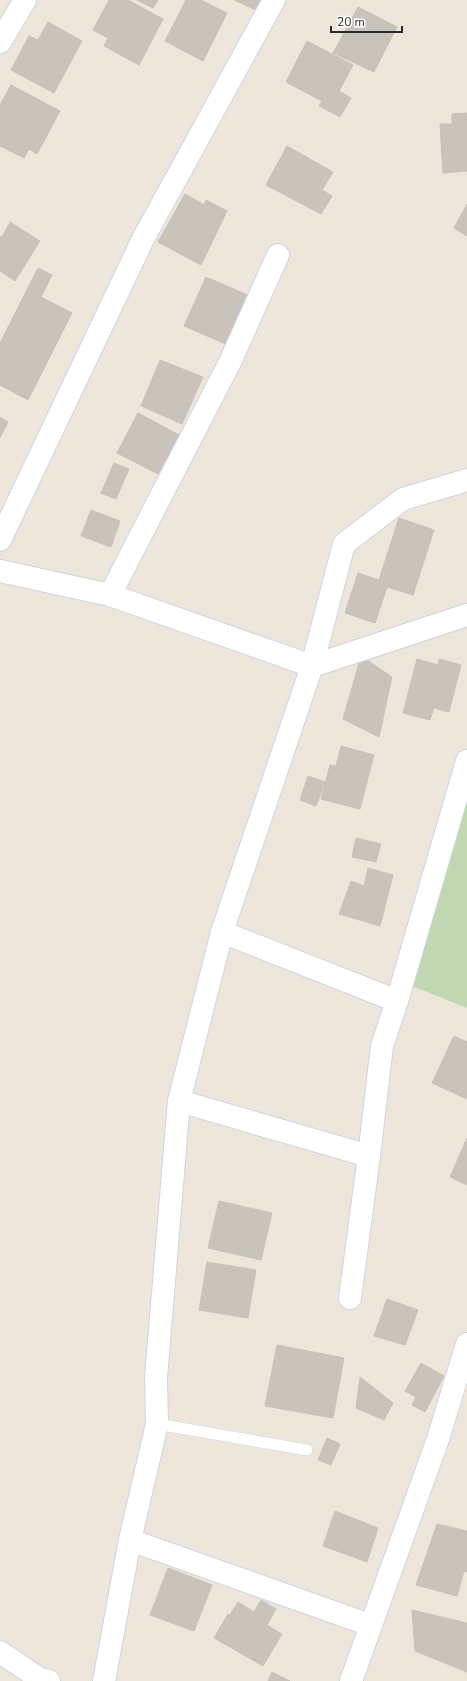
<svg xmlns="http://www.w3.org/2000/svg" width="467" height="1681" viewBox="0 0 467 1681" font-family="'Nunito Sans',sans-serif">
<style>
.cemetery{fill:#c0d7b2}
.building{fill:#c8c4bb;stroke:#c8c3b5}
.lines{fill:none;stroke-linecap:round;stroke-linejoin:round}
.service-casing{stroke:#d0d2e4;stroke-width:12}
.minor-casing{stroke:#d0d2e4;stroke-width:24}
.service{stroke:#fff;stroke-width:11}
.minor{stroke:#fff;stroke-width:22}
</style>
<rect width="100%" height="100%" fill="#ede7db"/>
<!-- cemetery -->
<path class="cemetery" d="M467,784V1008L407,984Z"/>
<!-- building -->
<g class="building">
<path d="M109,0H128L163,19L139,65L104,46L108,38L93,30Z"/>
<path d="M137,0H158L153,8Z"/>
<path d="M186,0H201L227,13L203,61L165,41Z"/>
<path d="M234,0H271L265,14Z"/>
<path d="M358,7L397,27L374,72L333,53Z"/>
<path d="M48,22L82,41L54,93L11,70L29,36L38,40Z"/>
<path d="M307,41L353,65L339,91L351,98L340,117L319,106L322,101L286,82Z"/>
<path d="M11,85L60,111L37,154L29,149L24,158L0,146V105Z"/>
<path d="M467,113V171L443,173L440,124H452V114Z"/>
<path d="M287,146L333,172L322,190L332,196L321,214L266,185Z"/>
<path d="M185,194L204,205L206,200L227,211L201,265L158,242Z"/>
<path d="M467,204V236L454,228Z"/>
<path d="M10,222L40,241L15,281L0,271V236L2,237Z"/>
<path d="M38,268L52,275L41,297L72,313L28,400L0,385V343Z"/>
<path d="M206,277L250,296L228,345L184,326Z"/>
<path d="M160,360L203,377L182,424L141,406Z"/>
<path d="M138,413L179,435L158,474L117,453Z"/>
<path d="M0,417L8,422L0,438Z"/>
<path d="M114,463L129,469L116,499L101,493Z"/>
<path d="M91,510L120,521L111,547L81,536Z"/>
<path d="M399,518L434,530L413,595L387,587L375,623L345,613L358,573L379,580Z"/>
<path d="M361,656L392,677L379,737L343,719Z"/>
<path d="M417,659L438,665L439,659L461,665L449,712L434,708L430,720L403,713Z"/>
<path d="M341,746L374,755L360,809L321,799L330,765L336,766Z"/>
<path d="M308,776L325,782L316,806L300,800Z"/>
<path d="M356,838L381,844L376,862L352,857Z"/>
<path d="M368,868L393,875L380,926L339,914L351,881L364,886Z"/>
<path d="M454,1036L467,1042V1099L432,1083Z"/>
<path d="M467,1138V1185L450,1177Z"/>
<path d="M219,1201L272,1213L261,1260L208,1248Z"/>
<path d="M207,1262L256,1270L248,1318L199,1310Z"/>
<path d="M387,1299L418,1310L405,1345L374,1336Z"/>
<path d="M277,1345L344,1358L333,1418L265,1406Z"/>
<path d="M421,1363L444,1376L425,1412L412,1405L416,1397L405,1391Z"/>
<path d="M360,1377L393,1403L384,1420L356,1408Z"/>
<path d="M327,1438L340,1444L331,1465L318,1460Z"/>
<path d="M335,1511L378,1528L367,1562L323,1546Z"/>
<path d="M437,1524L467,1531V1572L464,1571L457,1596L416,1585Z"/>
<path d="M168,1568L212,1585L194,1631L150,1615Z"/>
<path d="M261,1600L276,1609L267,1625L282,1634L263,1666L214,1638L228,1614L230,1615L238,1602L254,1612Z"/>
<path d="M412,1610L467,1623V1672L415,1651Z"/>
<path d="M272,1672L290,1681H268Z"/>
</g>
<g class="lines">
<defs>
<path id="service" d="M157,1424L307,1450"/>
<g id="minor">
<path d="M0,42L25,0"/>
<path d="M0,540L143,239L274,0"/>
<path d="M0,571L110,595L312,666L467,615"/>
<path d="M110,595L230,362L278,255"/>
<path d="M222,932L397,1001"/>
<path d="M179,1101L369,1156L382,1046L397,1001L467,761"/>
<path d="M350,1298L369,1156"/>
<path d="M130,1540L370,1625"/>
<path d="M0,1652L40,1679L49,1681"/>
<path d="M104,1681L130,1540L157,1424L156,1378L179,1101L222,932L312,666L344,544L403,499L467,480"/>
<path d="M351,1681L438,1439L467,1344"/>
</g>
</defs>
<!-- service casing -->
<use href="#service" class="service-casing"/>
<!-- minor casing -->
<use href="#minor" class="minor-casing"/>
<!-- service -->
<use href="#service" class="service"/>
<!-- minor -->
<use href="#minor" class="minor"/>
</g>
<!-- scale -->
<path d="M331 26v6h71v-6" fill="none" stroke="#2a2a2a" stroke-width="2"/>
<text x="337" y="26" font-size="12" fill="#2a2a2a" stroke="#ffffff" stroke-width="3" paint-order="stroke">20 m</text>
</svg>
